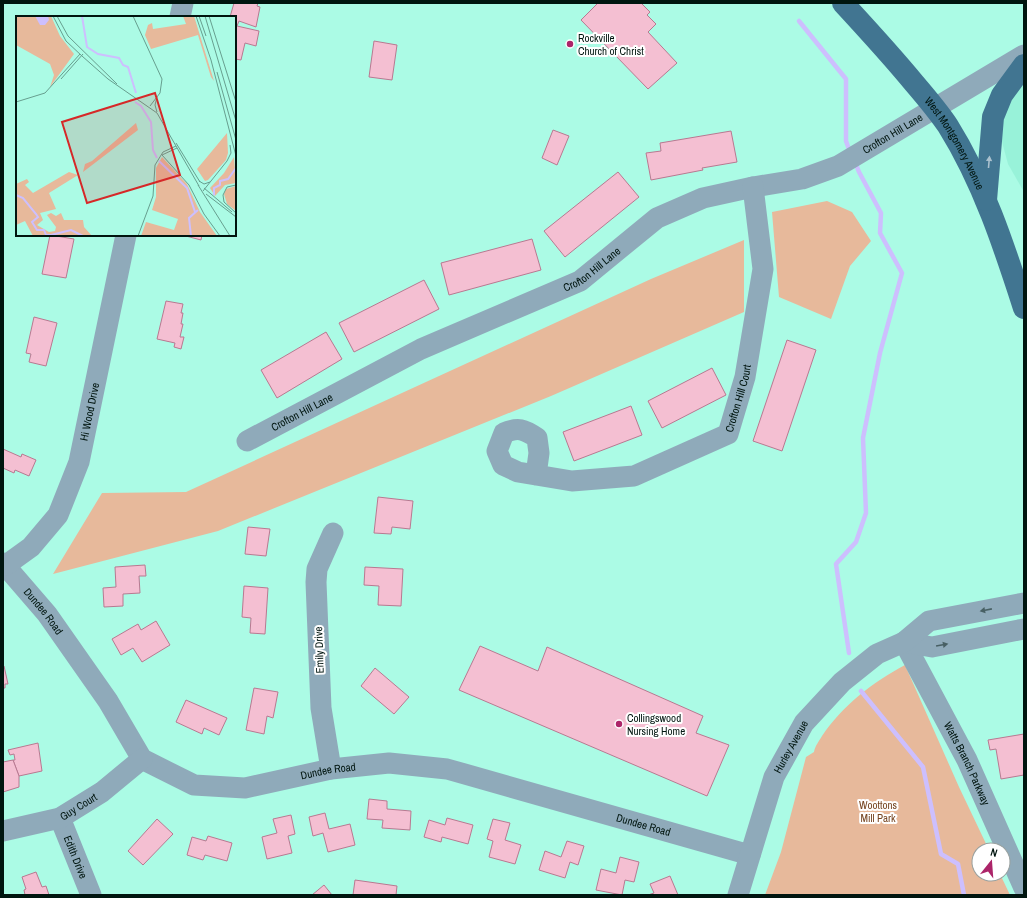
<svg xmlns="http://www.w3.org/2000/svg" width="1027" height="898" viewBox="0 0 1027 898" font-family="'Archivo Narrow',sans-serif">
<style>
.built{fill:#98f2d9}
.green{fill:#e7b99b}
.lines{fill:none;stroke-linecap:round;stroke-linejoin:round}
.stream{stroke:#cdbffe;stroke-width:4.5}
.building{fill:#f4bfd2;stroke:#b87991}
.minor{stroke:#8faaba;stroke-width:21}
.major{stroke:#417591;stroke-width:22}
.oneway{fill:#aac1ce}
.oneway2{fill:#486064}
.poi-dot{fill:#ac2469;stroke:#fff;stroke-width:1.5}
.labels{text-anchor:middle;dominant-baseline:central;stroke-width:4;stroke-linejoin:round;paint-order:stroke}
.poi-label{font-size:11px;fill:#00150f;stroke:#fff;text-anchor:start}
.street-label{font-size:11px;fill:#00150f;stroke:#fff}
.park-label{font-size:11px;fill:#764521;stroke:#fff}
.inset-river{fill:none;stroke:#cdbffe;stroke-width:2}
.inset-road{fill:none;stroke:#679f8f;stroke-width:1}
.view{fill:#d62828;fill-opacity:0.15;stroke:#d62828;stroke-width:2}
.inset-edge{fill:none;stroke:#00150f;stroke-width:2}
</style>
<rect width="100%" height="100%" fill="#abfbe5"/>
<!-- built -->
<path class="built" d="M1024,83V192L1008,164L1001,138V124L1011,99Z"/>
<!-- green -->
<g class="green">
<path d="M827,201L852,212L871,241L850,266L831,319L779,297L772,212Z"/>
<path d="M744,240V312L551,396L218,531L53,574L102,493L186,492L651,279Z"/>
<path d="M905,665L959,787L989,850H979V874H1000L1010,895H765L781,852L806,757L814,752C815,746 819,741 822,736C843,705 873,682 905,665Z"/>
</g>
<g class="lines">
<!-- stream -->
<g class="stream">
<path d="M799,21L846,79V141L850,152"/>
<path d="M849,653L836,564L856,542L866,513L863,438L880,353L902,273L880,233L881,213L859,172L855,162"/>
<path d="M861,691L923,767L941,854L958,864L964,895"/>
</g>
</g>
<!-- building -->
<g class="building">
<path d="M234,3H258L257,6L260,7L256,27L239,21L237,26L259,31L256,46L245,43L241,60L235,59V17H230Z"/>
<path d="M598,3H641L650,12L647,15L656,24L648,32L677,63L648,89L581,20Z"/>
<path d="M374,41L397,45L392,80L369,77Z"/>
<path d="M553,130L569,136L557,165L542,158Z"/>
<path d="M731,131L737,162L702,168L703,170L651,180L646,153L661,151L660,143Z"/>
<path d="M618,172L639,197L565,257L544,231Z"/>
<path d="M50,235L74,239L66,278L42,274Z"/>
<path d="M182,235H202L201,240Z"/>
<path d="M532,239L541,270L449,295L441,263Z"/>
<path d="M424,280L439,309L354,352L339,323Z"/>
<path d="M166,301L183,304L181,313H183L181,324H183L180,337H184L181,349L174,347L175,343L157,339Z"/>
<path d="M34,317L57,323L46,366L29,362L31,354L26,353Z"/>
<path d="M326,332L342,359L277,398L261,370Z"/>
<path d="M787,340L816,350L782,451L753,441Z"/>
<path d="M712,368L726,395L662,428L648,401Z"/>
<path d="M631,406L642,435L574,461L563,432Z"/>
<path d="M3,449L21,457L22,454L36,460L29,476L15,470L14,473L3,468Z"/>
<path d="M378,497L413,501L410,529L392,527L391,534L374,533Z"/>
<path d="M248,527L270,529L266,556L245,554Z"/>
<path d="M145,565L146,576H139L140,593L123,594V606L104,607L103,588L116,587L115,567Z"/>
<path d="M365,567L403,569L401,606L378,605L379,586L364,585Z"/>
<path d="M244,586L268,588L265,634L250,633L251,618L242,617Z"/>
<path d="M156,621L170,645L142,662L133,648L121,655L112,639L138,624L141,630Z"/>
<path d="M480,646L538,671L547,647L703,716L696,733L729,745L707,796L459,690Z"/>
<path d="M3,666H4L8,684H5V688H3Z"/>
<path d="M375,668L409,697L394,714L361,686Z"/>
<path d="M254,688L278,692L273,718L267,716L264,734L246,730Z"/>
<path d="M186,700L227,718L219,735L204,728L202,734L176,722Z"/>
<path d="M1024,734V775L1001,779L996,749L990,750L988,740Z"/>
<path d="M38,743L42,771L19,776L13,760H15L14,754L10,755L8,750Z"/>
<path d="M13,760L19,776V787L3,792V762Z"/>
<path d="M369,799L387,801V809L411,811L410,830L382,828L383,820L367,819Z"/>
<path d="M325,813L329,829L350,824L355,845L328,852L323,833L313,836L309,817Z"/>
<path d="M291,815L295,834L288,836L292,853L267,859L262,837L277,833L273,819Z"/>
<path d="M447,818L473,825L468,844L442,837L441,842L424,837L429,820L445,825Z"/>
<path d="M157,819L173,834L143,865L128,851Z"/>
<path d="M493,819L510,823L505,840L521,845L515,864L489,857L493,841L487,839Z"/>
<path d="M208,836L232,843L227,861L205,855L203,860L187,855L192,837L206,841Z"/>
<path d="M567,841L584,846L578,865L570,862L565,878L539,870L545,851L561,857Z"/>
<path d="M620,857L639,862L634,882L625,880L622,895L596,890L601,869L616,873Z"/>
<path d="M36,872L42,887L46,886L49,895H25L24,890L26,889L22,877Z"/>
<path d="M670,876L678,895H648L654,893L650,884Z"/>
<path d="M355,880L397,886L396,895H353Z"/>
<path d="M324,885L332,895H312Z"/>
</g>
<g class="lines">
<!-- minor -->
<g class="minor">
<path d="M180,17L183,3"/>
<path id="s1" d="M247,441L421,349L580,281L657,218L703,198L753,187L802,179L838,166L1024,55"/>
<path id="s2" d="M536,475L539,453L537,438C524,429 518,427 504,433L497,451L503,465L518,472L572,481L634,476L728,434L745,377L763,269L753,187"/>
<path id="s3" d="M3,563L47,614L108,701L142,759L194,785L245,788L331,769L389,763L447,769L750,855"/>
<path id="s4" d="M6,565L31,547L58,515L79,462L126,235"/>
<path id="s5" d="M904,642L967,760L1024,888"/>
<path d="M904,642L932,647L1024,629"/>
<path d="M331,769L321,708L316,582L317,569L333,533"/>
<path id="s6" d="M60,818L91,895"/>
<path id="s7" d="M3,831L60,818L102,792L142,759"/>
<path id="s8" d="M738,895L774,777L804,723L842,682L877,654L904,642L929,621L1024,603"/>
</g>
<!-- major -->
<g class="major">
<path id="s9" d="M843,3C867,29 891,55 914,83C926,97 938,111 948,126C983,182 1004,246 1024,308"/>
<path d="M986,200L993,117L1002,95L1024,65"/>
</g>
</g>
<!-- one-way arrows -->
<defs><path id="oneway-solid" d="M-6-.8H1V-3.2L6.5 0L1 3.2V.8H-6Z"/></defs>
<use class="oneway" href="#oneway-solid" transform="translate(989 162) rotate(-85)"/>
<g class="oneway2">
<use href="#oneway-solid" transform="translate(986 610) rotate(169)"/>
<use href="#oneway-solid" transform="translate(942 645) rotate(-10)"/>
</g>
<!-- markers -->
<g class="poi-dot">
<circle cx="570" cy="44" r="4"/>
<circle cx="619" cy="724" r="4"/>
</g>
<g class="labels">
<!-- poi labels -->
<g class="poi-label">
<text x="578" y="38">Rockville<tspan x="578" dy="13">Church of Christ</tspan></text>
<text x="627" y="718">Collingswood<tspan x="627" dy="13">Nursing Home</tspan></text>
</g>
<!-- street labels -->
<g class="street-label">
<text stroke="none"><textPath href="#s1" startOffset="722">Crofton Hill Lane</textPath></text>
<text stroke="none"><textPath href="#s9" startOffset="180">West Montgomery Avenue</textPath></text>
<text stroke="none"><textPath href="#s1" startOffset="386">Crofton Hill Lane</textPath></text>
<text stroke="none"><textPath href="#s2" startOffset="381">Crofton Hill Court</textPath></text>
<text stroke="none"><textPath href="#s4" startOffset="181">Hi Wood Drive</textPath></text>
<text stroke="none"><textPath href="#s1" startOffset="62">Crofton Hill Lane</textPath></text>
<text stroke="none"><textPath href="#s3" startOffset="63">Dundee Road</textPath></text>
<text transform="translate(319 650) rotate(-92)">Emily Drive</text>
<text stroke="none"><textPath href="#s8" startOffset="158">Hurley Avenue</textPath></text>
<text stroke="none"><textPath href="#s5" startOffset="137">Watts Branch Parkway</textPath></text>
<text stroke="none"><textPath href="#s3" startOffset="435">Dundee Road</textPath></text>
<text stroke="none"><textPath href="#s7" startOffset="80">Guy Court</textPath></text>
<text stroke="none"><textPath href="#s3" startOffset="759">Dundee Road</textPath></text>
<text stroke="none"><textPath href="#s6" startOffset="42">Edith Drive</textPath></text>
</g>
<!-- park labels -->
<g class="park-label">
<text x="878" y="805">Woottons<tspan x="878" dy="13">Mill Park</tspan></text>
</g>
</g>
<!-- overview -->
<g transform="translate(16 16)">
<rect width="220" height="220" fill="#abfbe5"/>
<path d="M0,0H35L44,20L58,38L34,71L38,59L34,48L0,29ZM167,0H178L198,65L195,61L182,19L135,33L129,19L132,9L136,7L137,13L170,8ZM120,107L122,114L67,156L69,148L76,145ZM211,117L212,137L210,144L192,164L189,165L181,153ZM146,141L171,168L184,196L201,220H125L130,206L158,214L162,203L136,194L140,181V152ZM218,141L220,167L209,169L199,180L194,172L208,157ZM53,156L62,159L33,177L40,193L24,197L27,204L21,209L33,216L39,215L40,211L31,199L35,197L40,200L45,197L48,204H67L68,211L76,220H17L9,205L0,209V168L11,163L13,166L9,169L17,177ZM220,170V195L211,188L208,178L210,173Z" fill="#e7b99b"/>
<path d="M19,0H32L33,4L29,9H24Z" fill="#cdbffe"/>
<path class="inset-river" d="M66,0L71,31L82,38L103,42L107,49L112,51L120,77M119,86L125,90L135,106L137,134L141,142M143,145L171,172L179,196M0,179L7,182L20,198L22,201L16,206L21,214H28L30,219H35L55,214L67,220M198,179V172L204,169V165L212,163L220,152M175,220L173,202L182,194"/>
<path class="inset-road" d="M37,0L50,25L66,40L92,63L141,97L183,170M41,0L52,20L101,68M117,0L146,63L144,77L134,90M180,0L195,44L220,140M183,0L190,20M189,0L220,105M193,0L220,86M201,56L220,124M45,63L67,38M0,86L29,77L64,38M141,96L139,89L141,81M160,127L184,166M146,139L173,169L188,198L204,220M146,139L161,132M183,165L188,168L194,166M182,169L214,220M220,169L211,171L207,179L208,186L220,197M188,172L216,196M187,175L211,145L215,137L214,129M190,178L220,201M122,220L137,180L139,149L147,136L160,130"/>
<path class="view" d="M139,77L164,159L71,187L46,106Z"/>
<rect width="220" height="220" class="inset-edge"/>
</g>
<!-- border -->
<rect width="1027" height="898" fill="none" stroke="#00150f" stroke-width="8"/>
<!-- north arrow -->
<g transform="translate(991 862) rotate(17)"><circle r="19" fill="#ffffff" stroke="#99a19f"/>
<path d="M0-3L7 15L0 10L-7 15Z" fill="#ac2469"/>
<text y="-6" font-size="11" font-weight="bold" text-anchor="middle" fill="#00150f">N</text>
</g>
</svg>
